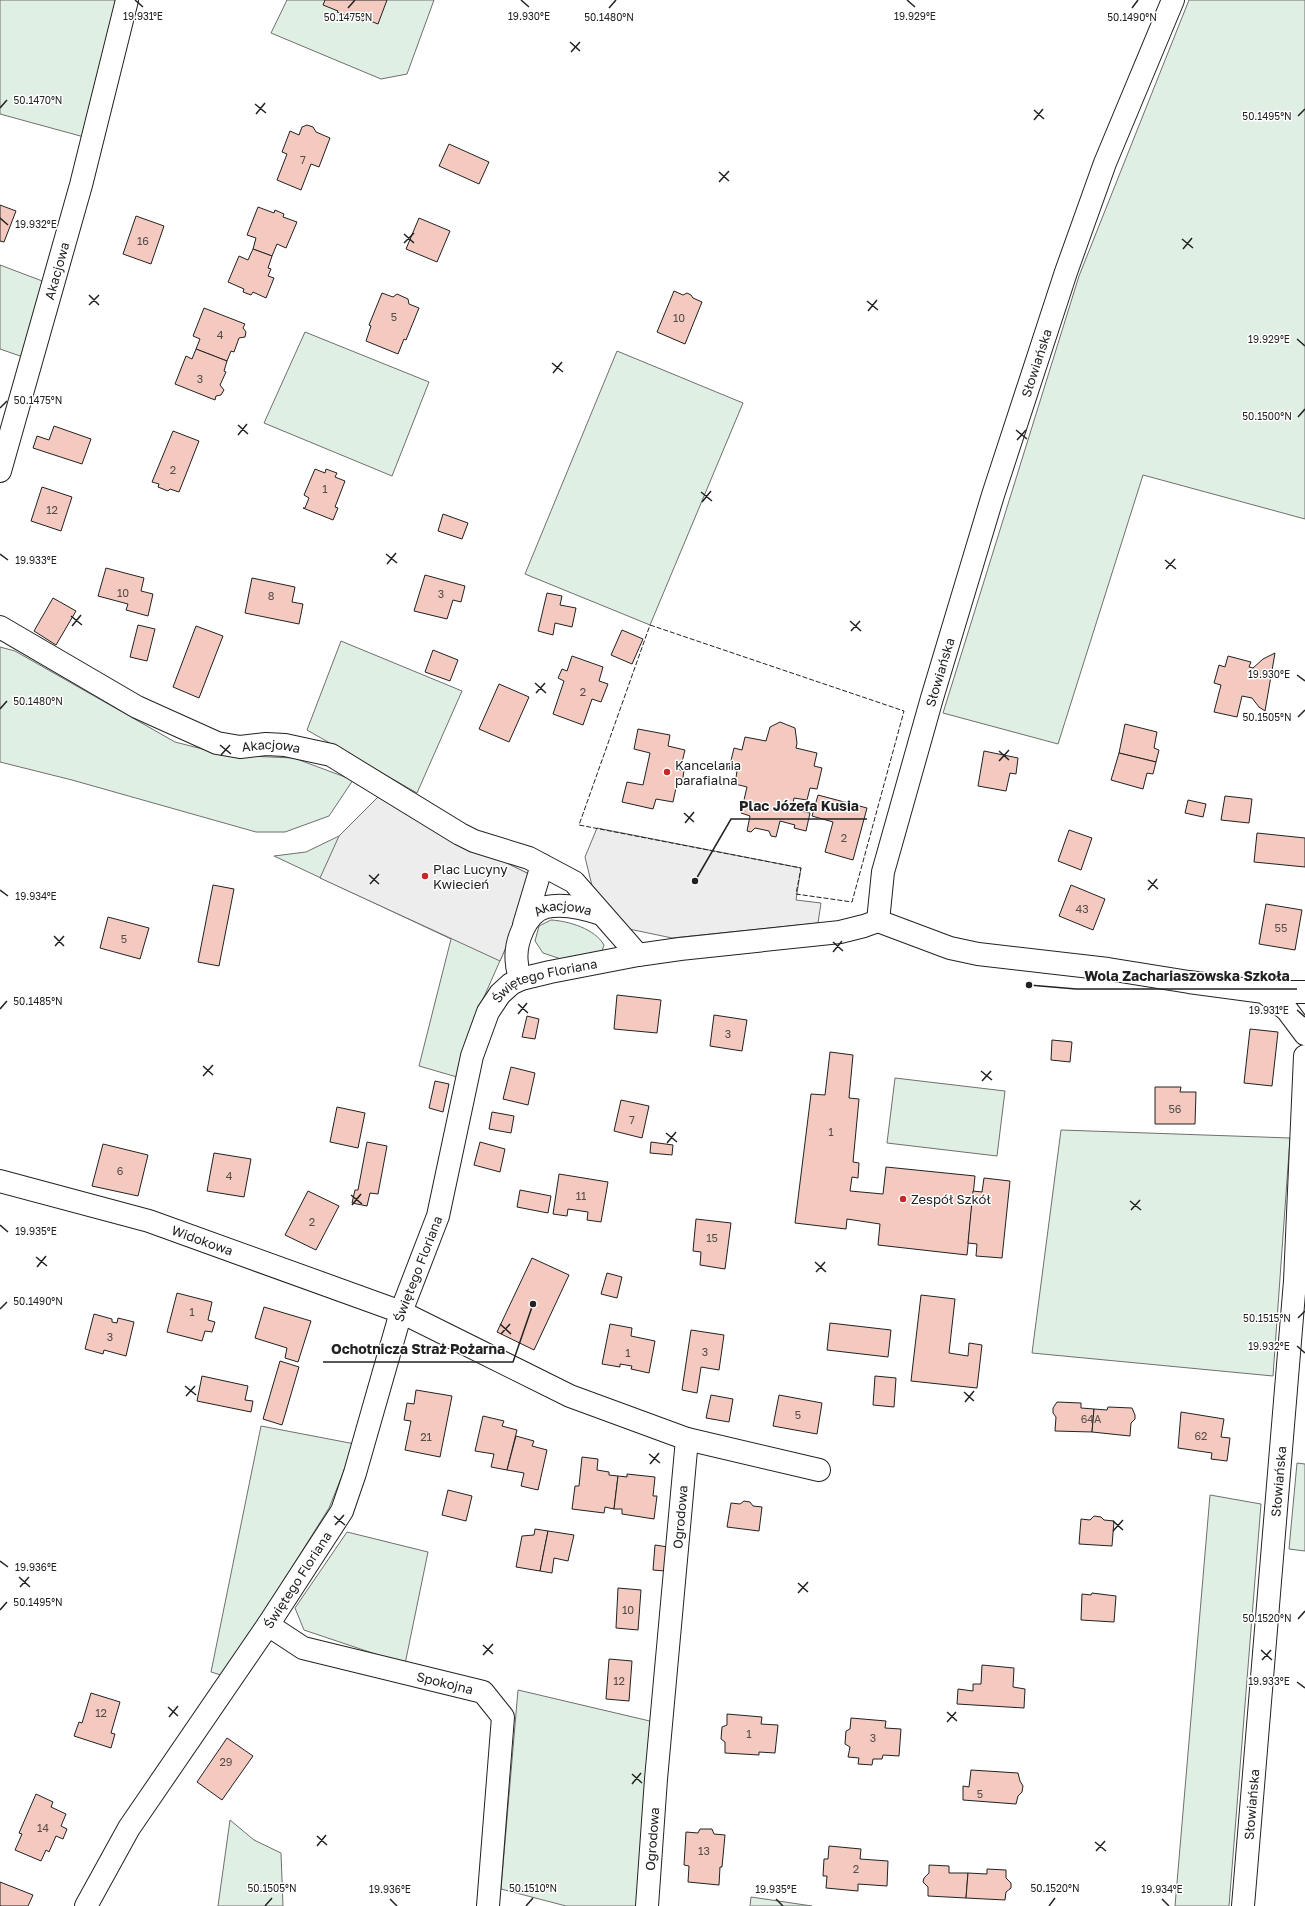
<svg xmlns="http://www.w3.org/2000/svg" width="1305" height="1906" viewBox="0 0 1305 1906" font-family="'Golos Text',sans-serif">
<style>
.green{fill:#e0efe3;stroke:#6f6f6f}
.parking{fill:#ededed;stroke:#6f6f6f}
.building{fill:#f3c9c0;stroke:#222}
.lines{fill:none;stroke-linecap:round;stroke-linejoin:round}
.minor-casing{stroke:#222;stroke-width:24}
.minor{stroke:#fff;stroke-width:22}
.fence{stroke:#222;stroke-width:1;stroke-dasharray:5 2;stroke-linecap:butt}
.ticks{fill:none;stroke:#222;stroke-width:1.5}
.poi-dot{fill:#c62828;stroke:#fff;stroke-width:1.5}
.labels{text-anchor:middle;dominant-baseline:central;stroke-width:3;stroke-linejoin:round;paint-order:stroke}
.number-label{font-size:11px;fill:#564c4a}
.street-label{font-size:13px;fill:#222;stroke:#fff}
.poi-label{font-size:13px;fill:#222;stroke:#fff;text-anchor:start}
.ticks-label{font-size:10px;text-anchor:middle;fill:#222;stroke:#fff;stroke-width:3;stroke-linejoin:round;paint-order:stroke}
.leader{fill:none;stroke:#222;stroke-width:1.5}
.callout-dot{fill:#222;stroke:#fff;stroke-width:1.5}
.callout-label{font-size:14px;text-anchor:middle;font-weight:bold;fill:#222;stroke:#fff;stroke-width:3;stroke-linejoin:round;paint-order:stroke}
</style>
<rect width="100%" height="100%" fill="#fff"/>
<!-- green -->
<g class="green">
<path d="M0,0H116L84,137L0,114Z"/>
<path d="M287,0H434L407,74L381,79L271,33Z"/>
<path d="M1189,0H1305V519L1143,475L1058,744L943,713L1079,276Z"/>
<path d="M0,265L45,282L23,357L0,349Z"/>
<path d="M305,332L429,382L392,476L264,423Z"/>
<path d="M617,351L743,403L650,625L525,574Z"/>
<path d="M341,641L462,691L417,793L307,730Z"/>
<path d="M0,647L15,651L175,742L226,755L294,758L353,780L329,816L285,832H256L72,780L0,762Z"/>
<path d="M382,793L476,848L529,874L518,920L480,1006L457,1077L419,1066L451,939L274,856L306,852L339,836Z"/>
<path d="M551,920C569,921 595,929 604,945L602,951L598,953L561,959L543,953L535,941L539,926Z"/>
<path d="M895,1078L1005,1091L997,1156L887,1143Z"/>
<path d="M1061,1130L1290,1138L1273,1376L1032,1353Z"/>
<path d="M261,1426L355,1444L329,1508L224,1676L211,1672Z"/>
<path d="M1297,1463L1305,1464V1551L1289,1549Z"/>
<path d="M1210,1495L1261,1504L1229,1906H1175Z"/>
<path d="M347,1532L428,1552L405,1664L304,1630L295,1608Z"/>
<path d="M518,1690L654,1722L639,1906H566L501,1889Z"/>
<path d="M230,1820L254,1840L281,1853L283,1906H218Z"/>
<path d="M751,1897L812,1906H750Z"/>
</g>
<!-- parking -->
<g class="parking">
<path d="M382,793L476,848L529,874L518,920L500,961L320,878L339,836Z"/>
<path d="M597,828L801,868L796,900L821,903L818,923L672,938L629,929L594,894L585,857Z"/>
</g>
<!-- building -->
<g class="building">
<path d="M325,0H387L378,24L365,19L363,21L361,20L363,17L352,13L350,17L337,12L338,11L323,5Z"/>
<path d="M307,125L313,127L316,132L330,138L319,167L311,164L301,190L277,180L287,154L282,152L290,131L299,135L302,127Z"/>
<path d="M449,144L489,162L479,184L439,166Z"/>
<path d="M0,205L16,211L4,242L0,241Z"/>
<path d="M258,207L274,213L275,210L284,214L283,217L297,222L286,248L277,244L272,256L253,249L256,238L247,235Z"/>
<path d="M136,216L164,226L151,264L123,254Z"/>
<path d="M419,218L450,231L437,262L406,249Z"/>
<path d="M253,249L272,256L268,268L271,269L268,276L274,278L266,298L253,292L251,295L243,292L244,289L228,282L239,256L248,260Z"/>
<path d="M674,291L683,295L687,293L691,295L693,298L702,302L685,344L657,332Z"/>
<path d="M382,293L393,297L397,294L408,299L409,304L419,308L406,340L404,339L398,354L366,341L371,326L369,325Z"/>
<path d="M204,308L245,324L243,328L246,332L245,337L239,338L234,352L231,351L227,361L196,349L200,339L193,336Z"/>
<path d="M196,349L227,361L224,371L226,372L220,385L224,390L221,395L216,396L215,400L175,384L186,356L192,359Z"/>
<path d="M54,426L91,439L82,464L33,448L37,436L49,440Z"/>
<path d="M173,431L199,441L179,492L170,489L168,491L158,487L159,484L152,482Z"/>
<path d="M315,469L325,473L326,469L337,473L335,477L345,481L335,507L338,508L333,520L303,508H305L309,498L304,495Z"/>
<path d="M42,487L72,497L61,531L31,521Z"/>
<path d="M443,514L468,523L462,539L438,531Z"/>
<path d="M106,568L144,578L141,591L153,594L148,616L126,610L128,604L98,596Z"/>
<path d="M425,575L465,586L461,602L453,600L447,619L414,611Z"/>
<path d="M252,578L295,587L292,602L303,604L299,624L245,613Z"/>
<path d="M547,593L562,596L560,605L576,608L572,627L555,623L553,635L538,631Z"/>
<path d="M53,598L76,611L56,645L34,631Z"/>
<path d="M138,625L155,629L147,661L130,657Z"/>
<path d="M196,626L223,636L199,698L173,687Z"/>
<path d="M622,630L643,639L632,664L611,655Z"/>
<path d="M433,650L458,660L450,681L425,672Z"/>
<path d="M1275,653L1265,711L1259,707L1252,698L1242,696L1237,717L1214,712L1221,685L1214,683L1219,665L1225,667L1228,656L1251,662L1249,667L1253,668L1263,659Z"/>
<path d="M572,656L603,667L599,681L608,684L601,702L592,699L583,725L553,714L564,681L558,678L562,669L567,671Z"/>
<path d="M499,684L529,697L509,742L479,729Z"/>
<path d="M780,722L795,728L797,743L796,748L817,753L814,766L822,768L817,789L810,788L807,800L794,798L792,809L810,813L806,831L794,828L795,825L780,821L776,837L771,836L769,831L755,828L751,832L747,831L750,816L741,813L747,787L735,784L737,771L729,769L734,748L742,750L745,737L766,741L770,727Z"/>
<path d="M1125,724L1157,732L1154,748L1159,750L1156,762L1119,753Z"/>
<path d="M638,729L670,735L668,746L685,750L680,770L684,771L683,777L681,784L677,783L673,802L656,799L653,809L622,802L627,782L643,785L650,753L634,749Z"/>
<path d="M984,751L1018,758L1016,774L1010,773L1006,791L978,786Z"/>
<path d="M1119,753L1156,762L1153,774L1147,773L1143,789L1111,780Z"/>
<path d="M818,795L867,808L853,860L825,852L833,822L812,816Z"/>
<path d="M1225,796L1252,799L1249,823L1221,820Z"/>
<path d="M1188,800L1206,804L1203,817L1185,813Z"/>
<path d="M1069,830L1092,838L1081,870L1058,861Z"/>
<path d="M1257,833L1305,838V867L1254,862Z"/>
<path d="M213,885L234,889L219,966L198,962Z"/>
<path d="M1071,885L1105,899L1093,930L1059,916Z"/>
<path d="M1266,904L1302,910L1295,950L1259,944Z"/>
<path d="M108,917L149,928L140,959L100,948Z"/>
<path d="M617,995L661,1000L657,1033L614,1029Z"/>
<path d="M714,1015L747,1020L742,1051L710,1046Z"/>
<path d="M527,1016L539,1019L535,1039L522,1037Z"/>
<path d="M1250,1029L1278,1032L1272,1086L1244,1083Z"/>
<path d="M1052,1040L1072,1042L1070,1062L1051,1060Z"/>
<path d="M830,1052L853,1055L849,1098L859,1099L853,1162L859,1163L858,1178L852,1177L850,1191L883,1194L886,1167L975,1176L967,1255L878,1245L880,1224L847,1219L846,1229L795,1223L811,1094L825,1095Z"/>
<path d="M511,1067L535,1073L528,1105L503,1099Z"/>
<path d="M435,1081L449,1084L443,1112L429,1108Z"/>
<path d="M1155,1087H1181L1180,1092H1196L1195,1124H1155Z"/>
<path d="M621,1100L649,1106L642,1138L614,1131Z"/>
<path d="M337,1107L365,1113L358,1148L330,1142Z"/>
<path d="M492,1112L514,1116L511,1133L489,1129Z"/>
<path d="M367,1142L387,1146L378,1194L370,1193L367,1206L352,1203L355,1190H358Z"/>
<path d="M480,1142L505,1149L500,1172L474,1165Z"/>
<path d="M651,1142L673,1145L672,1155L650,1153Z"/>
<path d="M103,1144L148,1155L138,1196L92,1186Z"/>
<path d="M214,1153L251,1159L244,1197L207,1191Z"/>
<path d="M559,1174L608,1182L601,1222L587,1220L588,1212L568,1209L567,1216L553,1214Z"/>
<path d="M984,1178L1010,1181L1002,1258L976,1256L977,1244L968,1243L973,1191L982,1192Z"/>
<path d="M520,1190L551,1196L548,1213L517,1207Z"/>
<path d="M308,1191L339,1206L316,1250L285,1235Z"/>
<path d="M696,1219L731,1223L725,1269L700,1265L701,1252L693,1251Z"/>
<path d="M532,1258L569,1275L534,1350L497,1332Z"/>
<path d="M607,1273L622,1277L617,1298L601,1294Z"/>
<path d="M177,1293L212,1302L208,1320L215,1322L212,1332L205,1331L202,1341L167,1332Z"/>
<path d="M921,1295L955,1299L949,1353L968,1356L969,1343L982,1345L977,1388L911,1381Z"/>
<path d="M264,1307L311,1321L298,1362L285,1358L287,1348L255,1338Z"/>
<path d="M94,1314L112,1319V1322L117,1323L118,1318L134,1322L126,1356L104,1350L103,1354L85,1349Z"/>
<path d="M830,1323L891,1330L888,1357L827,1350Z"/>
<path d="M610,1324L632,1328L631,1336L655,1341L649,1373L631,1369L632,1366L620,1364V1367L602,1364Z"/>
<path d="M691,1330L724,1335L719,1370L701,1367L697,1393L682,1390Z"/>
<path d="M280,1361L299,1367L282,1425L263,1419Z"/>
<path d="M202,1376L248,1386L245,1400L253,1401L251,1412L197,1401Z"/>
<path d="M875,1376L896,1378L894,1407L873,1405Z"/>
<path d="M416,1390L452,1396L440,1457L405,1450L411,1421L404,1420L407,1403L414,1404Z"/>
<path d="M711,1395L733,1399L729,1422L706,1418Z"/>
<path d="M779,1395L822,1403L817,1434L773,1426Z"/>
<path d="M1057,1402L1081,1403V1408L1094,1409L1092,1432L1055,1431L1056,1417L1053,1413V1408Z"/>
<path d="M1108,1407L1132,1408L1135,1415V1419L1131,1423L1130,1436L1092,1432L1094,1409L1107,1410Z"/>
<path d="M1181,1412L1224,1419L1221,1437L1230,1438L1227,1461L1211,1459L1212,1453L1178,1448Z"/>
<path d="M483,1416L504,1421L502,1426L517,1430L507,1470L491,1467L494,1454L475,1451Z"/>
<path d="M516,1436L534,1441L532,1446L547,1450L538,1490L521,1486L524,1473L507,1470Z"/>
<path d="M582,1457L598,1459L597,1470L609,1472V1475L618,1476L614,1509L605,1507L604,1513L572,1509L575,1486H579Z"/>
<path d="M627,1474L655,1477L653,1496H657L654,1519L622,1514V1509H614L618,1476L627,1477Z"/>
<path d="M448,1490L472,1496L466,1521L442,1515Z"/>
<path d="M744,1501L750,1502L753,1506L762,1507L759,1531L727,1527L731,1503L740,1504Z"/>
<path d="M1094,1516L1101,1517L1104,1520L1114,1521L1112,1546L1079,1544L1081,1519L1090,1520Z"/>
<path d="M535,1529L548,1531L540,1571L516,1567L522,1536L534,1535Z"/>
<path d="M548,1531L574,1535L568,1561L554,1558L552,1573L540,1571Z"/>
<path d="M655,1545L668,1547L665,1571L653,1570Z"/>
<path d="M618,1588L641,1590L638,1630L616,1628Z"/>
<path d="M1092,1593L1116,1596L1114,1622L1081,1620L1082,1594L1091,1595Z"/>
<path d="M609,1659L632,1661L629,1701L606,1699Z"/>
<path d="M982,1665L1014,1668L1013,1687L1025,1689L1024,1708L957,1704L958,1689L973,1691V1684H981Z"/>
<path d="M91,1693L120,1702L111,1733L115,1734L111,1748L74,1736L79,1722L82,1723Z"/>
<path d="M727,1714L762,1717L761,1724L778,1725L775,1753L759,1752V1755L725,1753V1742L721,1739L722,1727L727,1725Z"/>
<path d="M851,1718L886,1721L885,1728L901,1729L899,1756L883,1755L882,1759H873L872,1765L858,1764L859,1758L848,1757L850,1747L845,1744L846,1731L850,1729Z"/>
<path d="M227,1738L253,1756L222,1800L197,1782Z"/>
<path d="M971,1770L1018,1773L1020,1781L1023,1786L1022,1792L1018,1796L1016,1804L963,1800V1786L969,1787Z"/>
<path d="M36,1794L53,1802L51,1807L66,1814L61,1826L67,1829L63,1839L56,1836L49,1852L46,1850L41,1861L15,1850L22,1834L19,1833Z"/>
<path d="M700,1829H712L714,1834L725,1835L722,1867H720L719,1885L688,1882L689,1866L684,1865L686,1832L698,1833Z"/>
<path d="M829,1846L861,1849L860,1859L888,1861L887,1886L858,1884V1891L826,1888L827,1876H823L824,1859H828Z"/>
<path d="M929,1865L949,1866V1873H968L966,1898L928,1896V1887L923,1882L924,1878L929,1873Z"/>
<path d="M987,1869L1006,1870V1878L1011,1883V1888L1006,1892L1005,1900L966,1898L968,1873L987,1874Z"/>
<path d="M0,1882L33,1895L28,1906H0Z"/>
</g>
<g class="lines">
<defs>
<g id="minor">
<path id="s1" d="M0,471L81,185L127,0"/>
<path id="s2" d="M0,627L137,707L217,743L240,747L266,744L285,745L331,755L460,834L474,841L529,858L574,882L638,955"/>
<path id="s3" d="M878,921L883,872L932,698L993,495L1066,272L1105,163L1173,0"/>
<path d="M878,921L950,948L978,954L1108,969L1189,982L1264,992L1287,1010L1305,1034"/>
<path d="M524,925L542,865"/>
<path id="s4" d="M521,979C519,974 517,969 517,964C514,945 525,912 546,907C565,903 584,908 601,914"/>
<path d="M1264,992H1305"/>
<path id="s5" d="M0,1181L149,1221L401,1312L570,1396L687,1439L656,1779L647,1906"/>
<path d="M687,1439L819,1470"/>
<path id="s6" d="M268,1625L303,1648L483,1692L503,1717L488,1906"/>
<path id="s7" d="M86,1906L129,1828L268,1625L342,1511L355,1473L401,1312L438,1216L472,1056L488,1012L500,994L511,984L521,979L550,972L638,955L680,949L840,932L864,926L878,921"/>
<path id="s8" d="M1243,1906L1295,1281L1305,1056"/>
</g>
</defs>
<!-- minor casing -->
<use href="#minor" class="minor-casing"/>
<!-- minor -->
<use href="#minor" class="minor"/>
<!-- fence -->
<path class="fence" d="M650,625L904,711L852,902L796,894L801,868L579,825Z"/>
</g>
<!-- ticks -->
<path class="ticks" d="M135,0L143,7M521,0L529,7M907,0L915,7M348,8L355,0M609,8L616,0M1132,8L1138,0M570,42L580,51M571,52L580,42M255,104L266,113M0,108L7,100M1034,110L1044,119M256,114L265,103M1298,116L1305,109M1034,120L1043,109M719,172L729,181M719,182L729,171M0,218L8,225M404,234L414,243M1182,239L1193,248M404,243L414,233M1183,249L1192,238M89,295L99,305M867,301L878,310M89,305L99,295M868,311L877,300M1297,339L1305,346M552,363L563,372M553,373L562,362M0,408L7,401M1298,417L1305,409M238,425L248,434M1016,430L1027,439M238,435L247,424M1017,440L1026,430M701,492L712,501M702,502L711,491M0,554L8,560M386,554L397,563M1165,560L1176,569M387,564L396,553M1166,569L1175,559M71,616L82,625M850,621L861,631M72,626L81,615M851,631L860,621M1297,675L1305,681M535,683L546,693M536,693L545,683M0,709L7,701M1298,717L1305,710M220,745L231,754M999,751L1009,760M221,755L230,745M999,761L1009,750M684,813L694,822M685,823L694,812M369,875L379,884M1148,880L1158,889M370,884L379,874M0,890L8,896M1148,890L1157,879M54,936L64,946M833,942L843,951M55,946L64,936M833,952L842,941M518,1004L528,1013M0,1009L7,1001M1297,1010L1305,1017M518,1014L527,1003M203,1066L213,1075M981,1071L992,1080M203,1076L213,1065M982,1081L991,1071M666,1133L677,1142M667,1143L676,1132M351,1195L362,1204M1130,1201L1141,1210M352,1205L361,1194M1131,1210L1140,1200M0,1225L8,1232M36,1257L47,1266M815,1262L826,1272M37,1267L46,1256M816,1272L825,1262M0,1309L7,1302M1298,1318L1305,1311M500,1324L511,1334M501,1334L510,1324M1297,1346L1305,1353M185,1386L196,1395M964,1392L974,1401M186,1396L195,1386M965,1402L974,1391M649,1454L660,1463M650,1464L659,1453M334,1516L345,1525M1113,1521L1123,1530M335,1525L344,1515M1113,1531L1123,1520M0,1561L8,1567M19,1577L30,1587M798,1583L808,1592M20,1587L29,1577M798,1593L808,1582M0,1610L7,1602M1298,1619L1305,1611M483,1645L493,1654M1261,1650L1272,1660M483,1655L493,1644M1262,1660L1271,1650M1297,1682L1305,1688M168,1707L178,1716M947,1712L957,1721M169,1717L178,1706M947,1722L956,1712M632,1774L642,1783M632,1784L641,1773M317,1836L327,1845M1095,1842L1106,1851M317,1846L326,1835M1096,1851L1105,1841M390,1899L397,1906M776,1899L783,1906M1162,1899L1169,1906M265,1906L272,1898M526,1906L533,1898M1049,1906L1055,1898"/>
<!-- markers -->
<g class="poi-dot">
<circle cx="667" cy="772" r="4"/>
<circle cx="425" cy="876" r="4"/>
<circle cx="903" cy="1199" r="4"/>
</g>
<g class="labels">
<!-- number labels -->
<g class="number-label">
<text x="303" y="159">7</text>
<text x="143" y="240">16</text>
<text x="394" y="316">5</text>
<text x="679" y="317">10</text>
<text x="220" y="334">4</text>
<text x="200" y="378">3</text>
<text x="173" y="469">2</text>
<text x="325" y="488">1</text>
<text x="52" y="509">12</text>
<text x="123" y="592">10</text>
<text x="441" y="593">3</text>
<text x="271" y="595">8</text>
<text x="583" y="691">2</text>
<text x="844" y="837">2</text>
<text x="1082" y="908">43</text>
<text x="1281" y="927">55</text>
<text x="124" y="938">5</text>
<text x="728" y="1033">3</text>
<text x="1175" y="1108">56</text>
<text x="632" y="1119">7</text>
<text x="831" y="1131">1</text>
<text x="120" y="1170">6</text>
<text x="229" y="1175">4</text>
<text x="581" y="1195">11</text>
<text x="312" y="1221">2</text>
<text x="712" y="1237">15</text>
<text x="192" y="1311">1</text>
<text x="110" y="1336">3</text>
<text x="705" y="1351">3</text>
<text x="628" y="1352">1</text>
<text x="798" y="1414">5</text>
<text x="1091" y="1418">64A</text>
<text x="1201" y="1435">62</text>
<text x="426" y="1436">21</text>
<text x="628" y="1609">10</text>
<text x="619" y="1680">12</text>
<text x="101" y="1712">12</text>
<text x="749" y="1733">1</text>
<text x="873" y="1737">3</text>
<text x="226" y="1761">29</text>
<text x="980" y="1793">5</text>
<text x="43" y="1827">14</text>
<text x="704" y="1850">13</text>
<text x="856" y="1868">2</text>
</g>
<!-- street labels -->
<g class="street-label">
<text stroke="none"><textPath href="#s1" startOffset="208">Akacjowa</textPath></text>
<text stroke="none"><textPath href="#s3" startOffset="581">Słowiańska</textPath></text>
<text stroke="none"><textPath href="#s3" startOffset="257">Słowiańska</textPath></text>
<text stroke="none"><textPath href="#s2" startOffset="301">Akacjowa</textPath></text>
<text stroke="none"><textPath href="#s4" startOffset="101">Akacjowa</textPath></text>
<text stroke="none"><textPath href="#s7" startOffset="1061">Świętego Floriana</textPath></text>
<text stroke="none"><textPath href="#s5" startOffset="211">Widokowa</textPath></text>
<text stroke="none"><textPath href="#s7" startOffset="725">Świętego Floriana</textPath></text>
<text stroke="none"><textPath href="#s8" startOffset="426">Słowiańska</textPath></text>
<text transform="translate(680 1517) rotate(-85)">Ogrodowa</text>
<text stroke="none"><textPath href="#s7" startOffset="389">Świętego Floriana</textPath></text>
<text stroke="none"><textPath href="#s6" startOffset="188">Spokojna</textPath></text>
<text stroke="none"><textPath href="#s8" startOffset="102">Słowiańska</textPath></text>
<text transform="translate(652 1839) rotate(-86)">Ogrodowa</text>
</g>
<!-- poi labels -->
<g class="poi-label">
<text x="675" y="765">Kancelaria<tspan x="675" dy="15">parafialna</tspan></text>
<text x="433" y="869">Plac Lucyny<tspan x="433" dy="15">Kwiecień</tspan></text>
<text x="911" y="1199">Zespół Szkół</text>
</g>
</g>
<g class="ticks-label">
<text x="143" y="20">19.931°E</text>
<text x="529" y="20">19.930°E</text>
<text x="915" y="20">19.929°E</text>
<text x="348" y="21">50.1475°N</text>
<text x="609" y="21">50.1480°N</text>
<text x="1132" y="21">50.1490°N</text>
<text x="38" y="104">50.1470°N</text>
<text x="1267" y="120">50.1495°N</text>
<text x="36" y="228">19.932°E</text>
<text x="1269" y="343">19.929°E</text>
<text x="38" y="404">50.1475°N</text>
<text x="1267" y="420">50.1500°N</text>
<text x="36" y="564">19.933°E</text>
<text x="1269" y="678">19.930°E</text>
<text x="38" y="705">50.1480°N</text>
<text x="1267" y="721">50.1505°N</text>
<text x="36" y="900">19.934°E</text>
<text x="38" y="1005">50.1485°N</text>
<text x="1269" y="1014">19.931°E</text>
<text x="36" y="1235">19.935°E</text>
<text x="38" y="1305">50.1490°N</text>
<text x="1267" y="1322">50.1515°N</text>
<text x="1269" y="1350">19.932°E</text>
<text x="36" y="1571">19.936°E</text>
<text x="38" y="1606">50.1495°N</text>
<text x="1267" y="1622">50.1520°N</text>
<text x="1269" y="1685">19.933°E</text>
<text x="272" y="1892">50.1505°N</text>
<text x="533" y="1892">50.1510°N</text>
<text x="1055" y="1892">50.1520°N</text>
<text x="390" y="1893">19.936°E</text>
<text x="776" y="1893">19.935°E</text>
<text x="1162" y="1893">19.934°E</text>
</g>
<!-- callouts -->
<path class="leader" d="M695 881L731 819H867M1029 985L1076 989H1297M533 1304L513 1362H323"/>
<g class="callout-dot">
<circle cx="695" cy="881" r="4"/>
<circle cx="1029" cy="985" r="4"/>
<circle cx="533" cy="1304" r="4"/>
</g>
<g class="callout-label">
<text x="799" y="811">Plac Józefa Kusia</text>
<text x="1187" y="981">Wola Zachariaszowska Szkoła</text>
<text x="418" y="1354">Ochotnicza Straż Pożarna</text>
</g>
</svg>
